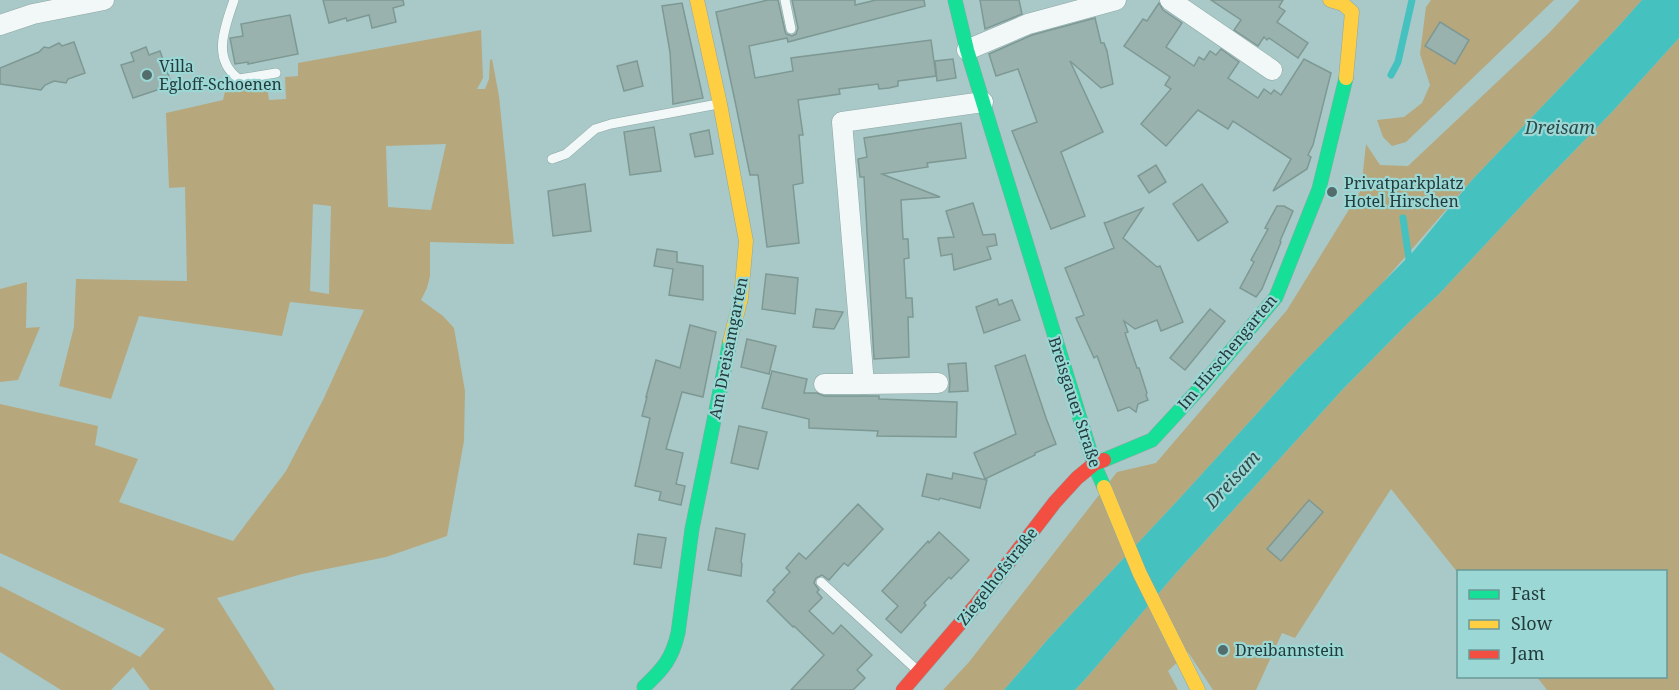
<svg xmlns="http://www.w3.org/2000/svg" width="1679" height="690" viewBox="0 0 1679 690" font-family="'Noto Serif',serif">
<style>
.green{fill:#b7a77c;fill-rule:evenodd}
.water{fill:#45c1bf}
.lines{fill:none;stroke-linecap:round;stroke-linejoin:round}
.stream{stroke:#45c1bf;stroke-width:7}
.building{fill:#99b2ae;stroke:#7e9894;stroke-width:1.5}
.lane-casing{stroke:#8ca7a6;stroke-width:10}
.street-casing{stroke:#8ca7a6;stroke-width:21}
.fast-casing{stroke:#8ca7a6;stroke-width:15}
.slow-casing{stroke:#8ca7a6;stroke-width:15}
.jam-casing{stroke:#8ca7a6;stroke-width:15}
.lane{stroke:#f2f7f7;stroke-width:9}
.street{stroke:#f2f7f7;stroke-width:20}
.fast{stroke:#16e098;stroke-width:14}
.slow{stroke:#ffcf43;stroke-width:14}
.jam{stroke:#f24e42;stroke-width:14}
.poi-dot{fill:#526d6c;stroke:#9ad7d5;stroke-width:2}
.labels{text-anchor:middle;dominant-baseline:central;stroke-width:4.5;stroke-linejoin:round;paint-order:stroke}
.poi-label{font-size:16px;fill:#233c3b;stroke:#9ad7d5;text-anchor:start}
.street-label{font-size:16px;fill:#233c3b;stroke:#9ad7d5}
.water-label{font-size:18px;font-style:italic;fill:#2d4b4a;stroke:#9ad7d5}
</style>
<rect width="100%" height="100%" fill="#a8c9c8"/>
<!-- green -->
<g class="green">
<path d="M1431,0H1554L1406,142L1392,146L1383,137L1377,120L1404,117L1422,103L1430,85L1420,54L1426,7Z"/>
<path d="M1580,0H1642L1616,29L1472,180L1372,295L1301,365L1180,498L1049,638L1004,690H943L969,662L1117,472L1156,463L1287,310L1361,190L1366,144L1380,165L1408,166L1548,34Z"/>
<path d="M481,30L483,78L477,89H485L489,79L490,60L492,59L499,96L514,244L430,242V276L427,288L421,300L443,316L454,328L465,391L464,441L447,536L386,557L302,574L217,598L275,690H150L133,667L111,690H61L0,652V586L140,657L165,629L0,553V404L98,426L95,445L138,459L119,502L233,541L286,471L323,400L364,310L290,302L282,336L139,316L111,399L59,386L74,327L76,279L187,281L185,187L169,188L166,113L223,100L226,87L266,80L269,100L286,99L285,77L298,76V63ZM446,144L431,210L388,207L386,146ZM313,204L331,206L329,294L310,291Z"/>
<path d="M1679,38V690H1547L1537,677L1666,676V572H1458V573L1391,489L1295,638L1282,633L1256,690H1213L1188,652L1168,671L1178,690H1075L1088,676L1176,573L1342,390L1408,323L1439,294L1538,188L1611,113Z"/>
<path d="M27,282L26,328L40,327L18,380L0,382V289Z"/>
</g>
<!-- water -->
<path class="water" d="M1642,0H1679V38L1611,113L1538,188L1439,294L1408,323L1342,390L1176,573L1088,676L1075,690H1004L1049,638L1180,498L1301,365L1412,253L1472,180L1616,29Z"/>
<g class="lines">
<!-- stream -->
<g class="stream">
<path d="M1391,75L1398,62L1412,0"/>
<path d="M1403,218L1410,266"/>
</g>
</g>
<!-- building -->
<g class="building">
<path d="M323,0H403L404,5L393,8L396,22L372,28L369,15L347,21L346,18L329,23Z"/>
<path d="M768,0H778L785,31L786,34L792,36L796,34L798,28L792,0H855V5L876,0H924L925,6L788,42L787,38L749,46L755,78L793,71L791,58L931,40L936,76L898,81V86L889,88L879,89L878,84L839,89L840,94L798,100L803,135H799L803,183L793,185L799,243L767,247L758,175H750L735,101L716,12Z"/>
<path d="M980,0H1019L1022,14L985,29Z"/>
<path d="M1211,0H1283L1279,7L1285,11L1277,22L1308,43L1298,58L1269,38L1267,40L1264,37L1258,46L1234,30L1241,20Z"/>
<path d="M682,3L703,98L673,104L670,52L662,6Z"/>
<path d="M1159,3L1163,10L1182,23L1166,47L1194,66L1199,57L1204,60L1210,51L1216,55L1221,49L1239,62L1228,78L1258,98L1264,89L1271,94L1274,90L1281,95L1304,59L1331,73L1313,145L1308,155L1311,157L1307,169L1273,191L1291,159L1233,121L1228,129L1198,110L1166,146L1141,124L1171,89L1165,85L1170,77L1124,46L1143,19L1147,21Z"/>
<path d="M290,15L298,54L248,64V62L235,64L230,38L243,36L241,24Z"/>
<path d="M1095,18L1101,43H1104L1107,51L1113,84L1101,88L1070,61L1103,132L1061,152L1085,216L1051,229L1012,131L1037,122L1018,69L996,76L989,54L1032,35Z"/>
<path d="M1440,22L1469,40L1455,64L1425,46Z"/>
<path d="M74,42L85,73L68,79L66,83L54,81L45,85L41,90L0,84V68L39,52L44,47L49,48L59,43L62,46Z"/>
<path d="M146,47L149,55L160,51L172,85L133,98L121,65L134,61L131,53Z"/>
<path d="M953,59L956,78L937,81L935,61Z"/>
<path d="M637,61L643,86L624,91L617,66Z"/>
<path d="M961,123L966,158L927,163L928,167L882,174L940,197L901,200L903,239H908L909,258L904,259L906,298H912L913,317H908L909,357L874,359L864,177H860L858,159L867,157L864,138Z"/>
<path d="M654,127L661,171L630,175L624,132Z"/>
<path d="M709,130L713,154L695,157L690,134Z"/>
<path d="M1156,165L1166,182L1149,193L1138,176Z"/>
<path d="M585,184L591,231L553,236L548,191Z"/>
<path d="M1202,184L1228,222L1198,241L1173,204Z"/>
<path d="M973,203L983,235L995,234L997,245L987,247L991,259L954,270L952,254L941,256L938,238L954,237L946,211Z"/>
<path d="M1277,206H1284L1293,211L1280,241L1281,242L1262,289L1256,297L1240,288L1254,262L1251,260L1268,229L1265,228Z"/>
<path d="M1143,208L1123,238L1157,267L1160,266L1183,322L1161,331L1157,320L1135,329L1124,321L1128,332L1125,333L1137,368H1139L1147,393L1146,395L1148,400L1138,404L1136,412L1129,407L1118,411L1097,356L1094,358L1076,318L1084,315L1065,268L1114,248L1104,222L1105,223Z"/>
<path d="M657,249L677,252V262L703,266V300L669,295L673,269L654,266Z"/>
<path d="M766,274L798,278L795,314L762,309Z"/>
<path d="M997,299L999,305L1012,300L1020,320L984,333L976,307Z"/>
<path d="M816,309L843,312L834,329L813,327Z"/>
<path d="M1210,309L1225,321L1185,370L1170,358Z"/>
<path d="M690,325L716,332L703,397L682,392L666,449L683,453L676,484L685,486L681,505L659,500L661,492L635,486L650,418L642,416L647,397H646L656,360L680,368Z"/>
<path d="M747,339L776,346L769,374L741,367Z"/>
<path d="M1025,355L1046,418L1056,444L1035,453V455L985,479L974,453L1016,434L995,366Z"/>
<path d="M966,363L968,391L949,392L950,382L948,364Z"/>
<path d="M772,371L807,379L804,393H817L824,396H879V399L957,402L956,437L877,436L878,431L809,428V419L762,408Z"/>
<path d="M739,426L767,432L758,469L731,463Z"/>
<path d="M953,473L987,480L980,508L940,498L939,500L922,496L927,474L952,479Z"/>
<path d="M1309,500L1323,512L1281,561L1267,549Z"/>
<path d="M858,504L883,529L848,566L844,563L829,580L822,575L816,578L814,583L819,590L817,592L822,598L809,611L833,634L841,625L872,655L857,670L865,678L853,690H791L824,655L794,626L793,627L767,601L775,592L773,590L790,572L786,568L799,553L806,559Z"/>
<path d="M716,528L745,534L741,562L742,564L741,576L708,570Z"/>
<path d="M939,532L969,560L951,579L949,577L924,603L926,605L901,633L886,619L898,606L882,591L928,541L929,543Z"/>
<path d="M638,534L666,538L661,568L634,564Z"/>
</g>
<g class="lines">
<defs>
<g id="lane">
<path d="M234,0C225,27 211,59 239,79L276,73"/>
<path d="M785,0L791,29"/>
<path d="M552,159L566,154L595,129L611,124L718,104"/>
<path d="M821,582L917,670"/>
</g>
<g id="street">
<path d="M1170,0L1272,70"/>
<path d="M0,25L33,14L104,0"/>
<path d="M967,50L1028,24L1116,0"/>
<path d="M938,383L864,384L842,122L983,102"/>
<path d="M824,384H864"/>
</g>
<g id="fast">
<path d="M955,0L967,50L1094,464L1104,487"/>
<path d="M1104,460L1152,440L1199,389L1276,297L1319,189L1346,78"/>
<path d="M644,687C663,669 672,659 678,633L692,529L730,341"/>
</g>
<g id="slow">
<path d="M697,0L720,104L746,241L741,298L730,341"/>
<path d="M1330,0L1343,4L1352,12L1346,78"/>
<path d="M1104,487L1140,574L1198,690"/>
</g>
<path id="jam" d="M903,690L975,606L1055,502L1077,478L1094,464L1104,460"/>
</defs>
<!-- lane casing -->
<use href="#lane" class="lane-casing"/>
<!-- street casing -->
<use href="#street" class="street-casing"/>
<!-- fast casing -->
<use href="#fast" class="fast-casing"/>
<!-- slow casing -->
<use href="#slow" class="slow-casing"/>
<!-- jam casing -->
<use href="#jam" class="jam-casing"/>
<!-- lane -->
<use href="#lane" class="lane"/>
<!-- street -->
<use href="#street" class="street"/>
<!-- fast -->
<use href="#fast" class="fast"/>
<!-- slow -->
<use href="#slow" class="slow"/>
<!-- jam -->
<use href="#jam" class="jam"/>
</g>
<!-- markers -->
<g class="poi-dot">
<circle cx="147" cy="75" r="6"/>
<circle cx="1332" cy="192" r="6"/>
<circle cx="1223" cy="650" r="6"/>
</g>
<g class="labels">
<!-- poi labels -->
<g class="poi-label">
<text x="159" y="66">Villa<tspan x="159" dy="18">Egloff-Schoenen</tspan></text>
<text x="1344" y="183">Privatparkplatz<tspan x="1344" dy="18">Hotel Hirschen</tspan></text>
<text x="1235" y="650">Dreibannstein</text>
</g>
<!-- street labels -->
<g class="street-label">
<text transform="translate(728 348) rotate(-79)">Am Dreisamgarten</text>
<text transform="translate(1227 352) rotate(-50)">Im Hirschengarten</text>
<text transform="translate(1075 402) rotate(72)">Breisgauer Straße</text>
<text transform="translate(997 576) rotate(-52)">Ziegelhofstraße</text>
</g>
<!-- water labels -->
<g class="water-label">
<text x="1560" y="127">Dreisam</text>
<text transform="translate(1232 479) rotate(-47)">Dreisam</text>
</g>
</g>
<!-- legend -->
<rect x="1457" y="570" width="210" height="108" fill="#9ad7d5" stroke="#6a9997" stroke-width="1.5"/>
<rect x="1469" y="590" width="30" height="9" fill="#16e098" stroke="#6a9997" stroke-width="1.5"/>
<text x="1511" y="600" font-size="18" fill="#233c3b">Fast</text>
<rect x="1469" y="620" width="30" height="9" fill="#ffcf43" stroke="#6a9997" stroke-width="1.5"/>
<text x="1511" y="630" font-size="18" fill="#233c3b">Slow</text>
<rect x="1469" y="650" width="30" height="9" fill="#f24e42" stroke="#6a9997" stroke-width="1.5"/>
<text x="1511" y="660" font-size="18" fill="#233c3b">Jam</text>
</svg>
